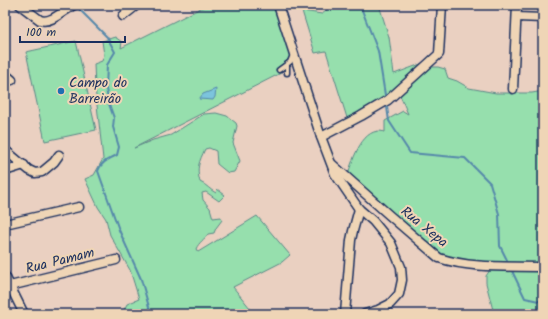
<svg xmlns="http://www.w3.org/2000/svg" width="548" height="319" viewBox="0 0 548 319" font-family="Kalam,sans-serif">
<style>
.green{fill:#96dfad;stroke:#588786}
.water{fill:#7bc4dc;stroke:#58a}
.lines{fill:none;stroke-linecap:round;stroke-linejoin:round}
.stream{stroke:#58a;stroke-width:2}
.service-casing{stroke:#1b2f5e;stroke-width:7}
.minor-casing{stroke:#1b2f5e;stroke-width:11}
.service{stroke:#efd5b6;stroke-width:4}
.minor{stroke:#efd5b6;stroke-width:8}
.poi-dot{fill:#1f6fb2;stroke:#efd5b6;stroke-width:1.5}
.labels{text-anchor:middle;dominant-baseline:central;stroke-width:4;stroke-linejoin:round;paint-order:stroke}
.poi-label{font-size:14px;fill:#1b2f5e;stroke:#efd5b6;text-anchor:start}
.street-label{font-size:14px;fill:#1b2f5e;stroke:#efd5b6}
</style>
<rect width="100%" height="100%" fill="#ead0c1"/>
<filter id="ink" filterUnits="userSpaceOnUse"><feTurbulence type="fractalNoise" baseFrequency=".025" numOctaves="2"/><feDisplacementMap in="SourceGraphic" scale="8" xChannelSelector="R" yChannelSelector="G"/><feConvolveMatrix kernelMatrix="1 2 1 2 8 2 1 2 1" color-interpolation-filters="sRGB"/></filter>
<g filter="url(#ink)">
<!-- green -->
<g class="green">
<path d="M207,5H276L287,45L290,58L276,69L281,73L134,148L153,140L171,135L204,114L216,113L227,116L236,123L237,126L233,143L240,161L234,172L228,173L217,164L216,151L209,148L205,149C199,162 196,168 200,182C207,185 210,190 216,193L217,189L225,195L219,201L206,192L202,193L203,200L210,208L213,218L221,217L222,220L216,228L214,233L208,234C204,240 199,242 196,249L198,252L257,216L290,255L282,262L233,287L250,308L249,314H122L127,304L139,299L130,270L110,235L106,219L98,207L85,179L94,175L103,159L95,87L94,64L102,61L104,55L102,41L115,37L122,42L121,48Z"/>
<path d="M328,5H379L389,37L394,74L426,62L395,90L348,121L326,51L315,53L302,11L322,14L326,11Z"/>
<path d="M76,41L96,130L45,141L26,52Z"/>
<path d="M429,67H438L445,69L448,78L457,81L469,88L496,93H532L543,91V314H494L486,283V276L492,267L457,260L439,254L348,174C353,159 363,125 385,132V121L403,111L408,114L399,93Z"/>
</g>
<!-- water -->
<path class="water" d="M216,89L215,97L213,100L199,99L203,94Z"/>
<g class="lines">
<!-- stream -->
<g class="stream">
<path d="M360,5L378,51L385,95"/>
<path d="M79,9L107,37L115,52L107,65L106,89L109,104L114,118L113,127L119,147L117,155C109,159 101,162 98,171L119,230L141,279L151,314"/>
<path d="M387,107L389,121L410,153L465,158L490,183L499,214L500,246L507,260"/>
<path d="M512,271L525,298L543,302"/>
</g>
<defs>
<g id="service">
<path d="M287,65V73"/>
<path d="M279,70L290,62L293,55"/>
</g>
<g id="minor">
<path d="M20,5L40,20C51,24 64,10 74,5"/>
<path d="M278,5L321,137L335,174L359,209L373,221L391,243L401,267L402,280L399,294L390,304L378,310L365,314"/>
<path d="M123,16L137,5"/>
<path d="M517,17L543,18"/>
<path d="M5,74L12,80"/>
<path d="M513,89L517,5"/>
<path d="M321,137L361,116L388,100L439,54L442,5"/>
<path d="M5,150L29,170L35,173L42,172L54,162L59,155"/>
<path d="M332,164L389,215L439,258C472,269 509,266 543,267"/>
<path d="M5,171L24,165"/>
<path d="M5,224L79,207"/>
<path d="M5,276L24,314"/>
<path d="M10,286L116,260"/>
<path d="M345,314L351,240L353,231L359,209"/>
</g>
</defs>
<!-- service casing -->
<use href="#service" class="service-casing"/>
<!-- minor casing -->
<use href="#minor" class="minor-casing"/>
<!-- service -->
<use href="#service" class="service"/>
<!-- minor -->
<use href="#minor" class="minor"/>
</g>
</g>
<!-- markers -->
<circle class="poi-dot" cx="61" cy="91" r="4"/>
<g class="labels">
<!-- poi labels -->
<g class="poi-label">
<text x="69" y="83">Campo do<tspan x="69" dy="16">Barreirão</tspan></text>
</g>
<!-- street labels -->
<g class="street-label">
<text transform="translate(424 227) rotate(39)">Rua Xepa</text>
<text transform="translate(60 261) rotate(-14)">Rua Pamam</text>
</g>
</g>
<!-- margin -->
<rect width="548" height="319" fill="none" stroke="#efd5b6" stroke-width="20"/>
<rect x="10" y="10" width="528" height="299" fill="none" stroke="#1b2f5e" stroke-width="1.5" filter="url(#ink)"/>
<!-- scale -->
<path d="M20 36v6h105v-6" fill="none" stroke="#1b2f5e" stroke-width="2"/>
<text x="26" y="36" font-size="12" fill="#1b2f5e" stroke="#efd5b6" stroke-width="3" paint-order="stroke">100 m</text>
</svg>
